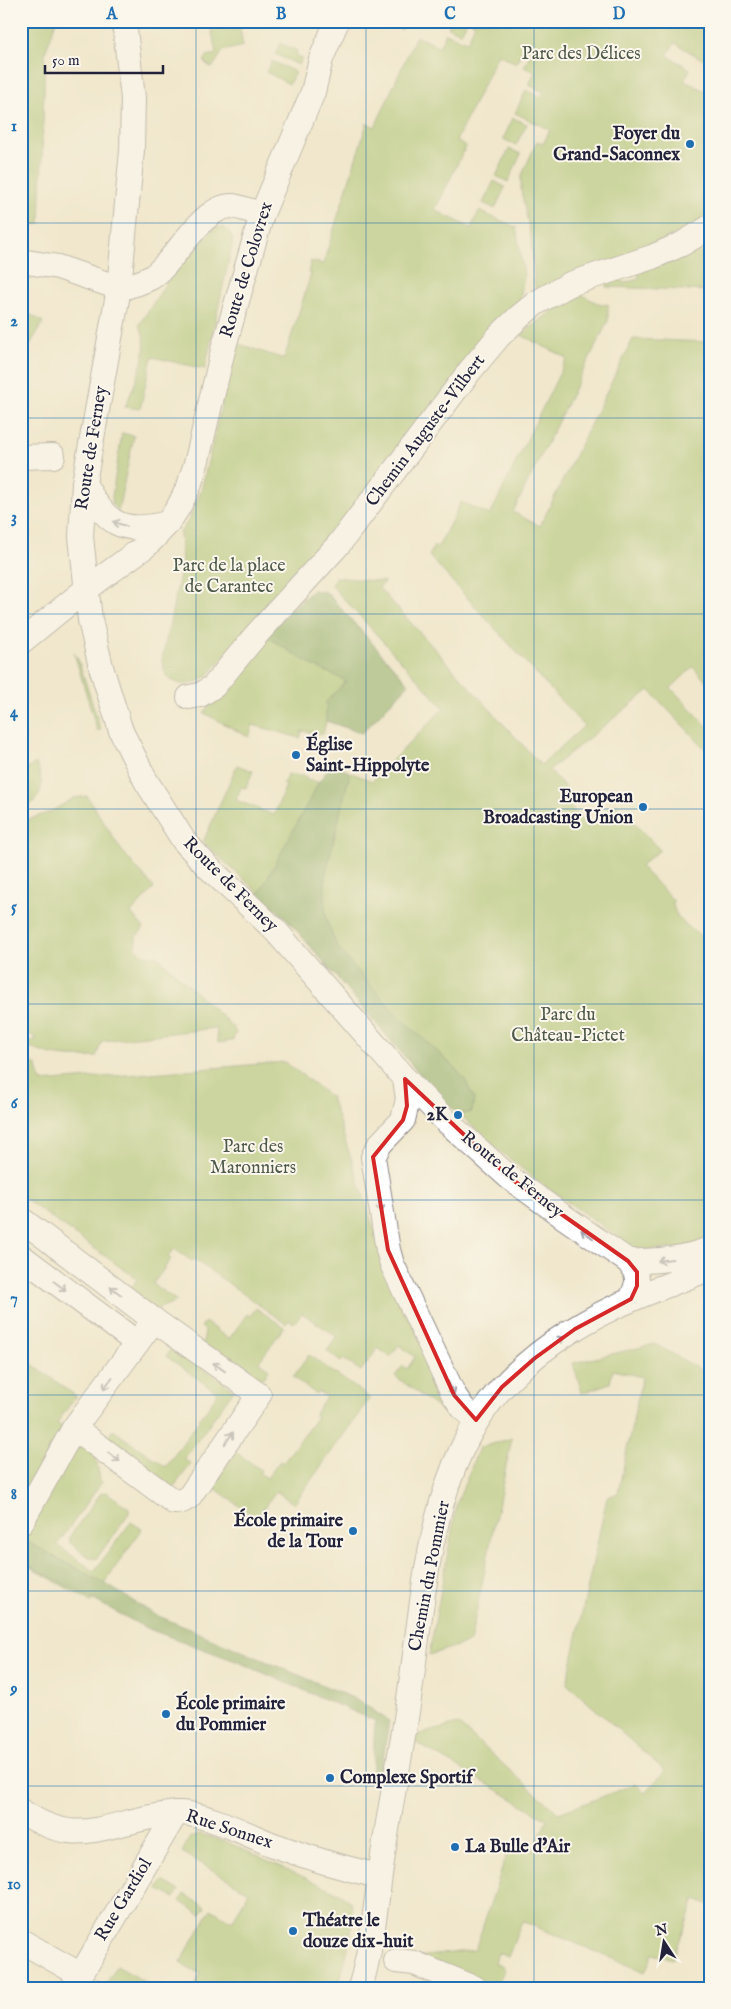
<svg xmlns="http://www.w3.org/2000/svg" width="731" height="2009" viewBox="0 0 731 2009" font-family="'IM FELL English',serif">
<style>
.green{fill:#a0bf67;stroke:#617051}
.forest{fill:#80a65c;stroke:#51644c}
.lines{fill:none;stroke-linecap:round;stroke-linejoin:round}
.minor-casing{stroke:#898484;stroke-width:26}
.minor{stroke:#fff;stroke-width:24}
.oneway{stroke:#9c9ca7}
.marked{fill:none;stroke:#d62828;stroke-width:4;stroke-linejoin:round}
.grid{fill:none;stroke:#1f6fb2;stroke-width:1;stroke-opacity:0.55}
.poi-dot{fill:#1f6fb2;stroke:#fbf7ec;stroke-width:2}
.labels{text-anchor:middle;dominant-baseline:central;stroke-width:4;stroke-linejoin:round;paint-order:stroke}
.park-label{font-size:18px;fill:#4e594a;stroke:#fbf7ec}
.poi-label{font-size:18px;font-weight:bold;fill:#22223b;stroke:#fbf7ec;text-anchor:start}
.street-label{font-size:18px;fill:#22223b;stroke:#fbf7ec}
.neatline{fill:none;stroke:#1f6fb2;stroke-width:2}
.grid-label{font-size:16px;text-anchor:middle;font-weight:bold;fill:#1f6fb2}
</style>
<rect width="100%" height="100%" fill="#fbf7ec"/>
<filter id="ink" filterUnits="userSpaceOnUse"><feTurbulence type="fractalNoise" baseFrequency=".02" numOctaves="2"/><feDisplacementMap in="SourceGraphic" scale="10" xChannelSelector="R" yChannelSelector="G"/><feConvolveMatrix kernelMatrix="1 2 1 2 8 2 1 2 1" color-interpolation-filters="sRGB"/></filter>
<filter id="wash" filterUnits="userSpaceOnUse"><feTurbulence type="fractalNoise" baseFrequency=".0096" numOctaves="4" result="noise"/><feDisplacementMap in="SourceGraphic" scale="20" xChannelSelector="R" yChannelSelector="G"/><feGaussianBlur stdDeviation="1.12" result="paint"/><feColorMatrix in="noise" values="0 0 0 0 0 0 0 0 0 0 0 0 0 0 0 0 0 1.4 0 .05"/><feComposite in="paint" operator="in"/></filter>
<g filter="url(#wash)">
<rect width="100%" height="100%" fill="#f0e7cc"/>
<!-- green -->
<g class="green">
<path d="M21,21H56L45,53L40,224L28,225L21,217Z"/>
<path d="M210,21H239L243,46L223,51L212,68L204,62L207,56L216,54Z"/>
<path d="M384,21H406L402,30Z"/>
<path d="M451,21H467L461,33L448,27Z"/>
<path d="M470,21H710V64L675,43L667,55L690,69L684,81L710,93L708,98L710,99V215L661,242L539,291L535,288L531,238L521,190V177L537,141L543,144L550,130L515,113L526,90L541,97L544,92L529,85L535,72L524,67L532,51L524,47L516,63L498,54L456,141L466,146L435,210L471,228L479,211L516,227L524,275L520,301L501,320L335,533L312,553L210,673C192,691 164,688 162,660L182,565L180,533L190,518L201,491L236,343L284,359L311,274L308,272L311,261L323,264L367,123L375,127L416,36L439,47L446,33L467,42L475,24Z"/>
<path d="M280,43L297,51L296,56L302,58L299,65L275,54Z"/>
<path d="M272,61L295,72L289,84L266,72Z"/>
<path d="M513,118L527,124L516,145L503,139Z"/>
<path d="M509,149L521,154L508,182L496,176Z"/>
<path d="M494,181L505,187L495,209L483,203Z"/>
<path d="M215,227L225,228L230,233L233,240L205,369L152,357L140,409L125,407C134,384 154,348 139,325L170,277Z"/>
<path d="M700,250C712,260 710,276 710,291L606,287L607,284L620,279L623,283L639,279L638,273L674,261Z"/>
<path d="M582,295L601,305L608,304V321L513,512L540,526L633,339L710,342V685L693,667L671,688L710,729V754L649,690L549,770L569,791L566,802L589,827L615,803L660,850L640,866L673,900C672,922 697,930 710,944V1239L687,1248L637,1250L536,1180L500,1151L435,1092L287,919L203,842L237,765L253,771L246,788L241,787L236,800L274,815L286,785L283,784L288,774L307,777L306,780L319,782L331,765L372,781L444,708L332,586L335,577L385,582L379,588L541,765L584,726L429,556L434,546L438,547L461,502L490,515L567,358L521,335L552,311Z"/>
<path d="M26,312L43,322L26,352L23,350L21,351V315Z"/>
<path d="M122,433L134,436L118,511L112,504V496Z"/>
<path d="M313,590L326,592L409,684L362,733L326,721L323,734L302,731L300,738L253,725L249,737L204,713L227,682Z"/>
<path d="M74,653L78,659L101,730H97Z"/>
<path d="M36,763C45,783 43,801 21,810V773Z"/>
<path d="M87,796L122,851L154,888L131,913L144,928L136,937V948C143,955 146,957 156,955L232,1026L236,1033L232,1041L218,1043L216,1028L102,1041L96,1057C70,1058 47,1058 25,1044L37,1039L21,1028V822L50,812L74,798Z"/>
<path d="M21,1055L37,1066L41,1082L285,1062L331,1097L387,1268L442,1388L447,1415L395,1376L403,1366L407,1369L415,1357L399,1345L390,1357L378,1348L361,1371L343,1359L341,1362L327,1351L337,1337L302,1313L294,1323L289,1320L286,1324L194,1259L192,1261L174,1249L168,1257L171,1259L153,1284L177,1301L155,1310L129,1291L137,1279L21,1196Z"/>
<path d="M256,1308L284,1327L259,1362L269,1369L264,1377L256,1380L203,1345L205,1330L201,1327L205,1322L229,1339L247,1314L250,1316Z"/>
<path d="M655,1344L710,1375V1905L695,1899L673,1959L653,1954L645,1972L522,1921L508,1957L498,1953L494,1963L505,1968L497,1987L489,1988L417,1957L475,1950L510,1844L533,1851L547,1819L415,1742L417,1735L458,1724L558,1813C585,1804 610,1793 636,1784L645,1793L665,1771L567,1684L607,1497L618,1493L642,1377L613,1370L610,1383L582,1393L573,1363Z"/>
<path d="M173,1346L234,1390L184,1459L191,1464L173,1488L106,1439L113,1430L166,1467L218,1393L166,1356Z"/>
<path d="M309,1355L370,1398L294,1504L276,1491L256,1518L212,1486L236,1452L261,1470L259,1473L267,1478L280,1461L283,1463L317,1417L314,1415L326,1397L318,1391L316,1394L293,1377Z"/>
<path d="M21,1356L76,1396L57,1423L95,1452L100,1480L102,1482L57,1545L94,1571L131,1522L142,1529L91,1602L21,1562Z"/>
<path d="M512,1438L470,1642L429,1655L457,1503L479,1448Z"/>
<path d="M106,1492L129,1508V1513L97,1558L92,1559L70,1543L69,1537L101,1493Z"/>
<path d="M199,1834L225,1841L341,1894C344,1896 348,1899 350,1902C359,1916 342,1971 338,1988H193L201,1974L180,1963L211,1909L232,1922L249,1892L182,1852L190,1837Z"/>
<path d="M163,1881L179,1890L174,1898L158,1889Z"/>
<path d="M184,1894L206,1907L201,1914L179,1901Z"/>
<path d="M117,1966L150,1985L154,1988H94L98,1982L105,1986Z"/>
</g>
<!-- forest -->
<g class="forest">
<path d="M313,590L326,592L409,684L362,733L326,721V702L346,681L312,665L266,636L290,610Z"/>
<path d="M331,765L350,772L325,877V909L328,924L335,942L343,954L398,1016L453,1066L466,1081L474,1099L472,1112L459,1115L435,1092L287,919L259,894L319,782Z"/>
<path d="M24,1540L109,1586L154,1614L358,1700L389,1721L380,1779L372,1777L375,1721L238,1662L146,1628L21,1561V1545Z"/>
</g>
</g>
<g filter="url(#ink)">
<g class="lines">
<defs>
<g id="minor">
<path d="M124,21L133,98L132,150L119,288L84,483L81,537L90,620L101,667L121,731L146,781L184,841L207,866L274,929L405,1079L445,1120L510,1178L564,1217L628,1261C640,1276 639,1282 631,1299"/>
<path d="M21,261L58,267L119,288"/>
<path d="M119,288C130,286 141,283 152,277C176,261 201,206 232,206C241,207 252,212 262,214"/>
<path d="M21,457L53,456"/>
<path d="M84,483C107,524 120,535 168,523"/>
<path d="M21,642L85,590L147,545L168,523L179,506L189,486L197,460L223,350L262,214L313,92L321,59L337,21"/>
<path d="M189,697L200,695L214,686L256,635L339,544L469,372L499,336L520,316L536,303L570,284L652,257L682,244L710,227"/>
<path d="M405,1079L408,1099L403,1120L380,1144L373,1157L388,1250L392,1264L454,1395L463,1408L476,1420"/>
<path d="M21,1219L154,1320L259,1395L189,1497L182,1501L174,1502L74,1428"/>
<path d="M21,1256L137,1343"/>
<path d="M628,1261C656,1262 683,1259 710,1249"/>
<path d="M21,1523L74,1428L154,1320"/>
<path d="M21,1811C73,1846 96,1828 151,1817C160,1816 171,1812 181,1813C209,1815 244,1833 271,1844C306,1857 342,1868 379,1876"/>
<path d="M21,1941L81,1975"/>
<path d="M396,1961L414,1963L475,1988"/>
<path d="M73,1988L176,1813"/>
<path d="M360,1988C373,1944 376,1900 383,1855C390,1805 401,1755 408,1705C425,1596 427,1462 510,1379C544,1345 589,1317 633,1299C658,1288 685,1279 710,1268"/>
</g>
</defs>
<!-- minor casing -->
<use href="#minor" class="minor-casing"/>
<!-- minor -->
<use href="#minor" class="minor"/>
</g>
<!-- one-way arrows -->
<defs><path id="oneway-shaft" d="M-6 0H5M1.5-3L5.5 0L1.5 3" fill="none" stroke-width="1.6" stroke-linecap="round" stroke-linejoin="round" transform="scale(1.25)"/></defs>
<g class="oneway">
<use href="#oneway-shaft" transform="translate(120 524) rotate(-161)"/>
<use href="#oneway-shaft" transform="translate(380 1205) rotate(80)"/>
<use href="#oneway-shaft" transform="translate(587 1234) rotate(-145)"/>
<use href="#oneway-shaft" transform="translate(665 1260) rotate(173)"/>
<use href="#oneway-shaft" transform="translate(60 1286) rotate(37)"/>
<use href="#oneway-shaft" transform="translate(116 1291) rotate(-143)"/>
<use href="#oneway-shaft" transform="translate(558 1341) rotate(-34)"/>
<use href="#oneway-shaft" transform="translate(219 1367) rotate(-144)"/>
<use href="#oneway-shaft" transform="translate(108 1383) rotate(127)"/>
<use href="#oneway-shaft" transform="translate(451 1388) rotate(65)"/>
<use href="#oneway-shaft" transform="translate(229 1438) rotate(-55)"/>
<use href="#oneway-shaft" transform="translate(114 1457) rotate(36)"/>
</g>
</g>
<!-- marked area -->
<path d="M0 0H731V2009H0ZM405,1079L510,1178L628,1261L637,1272V1286L631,1299L575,1329L535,1358L502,1387L476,1420L454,1395L388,1250L373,1157L403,1120L407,1106Z" fill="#f0e7cc" fill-opacity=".55" fill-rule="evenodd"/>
<path class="marked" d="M405,1079L510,1178L628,1261L637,1272V1286L631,1299L575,1329L535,1358L502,1387L476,1420L454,1395L388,1250L373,1157L403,1120L407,1106Z"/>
<!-- grid -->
<path class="grid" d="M196,21V1988M366,21V1988M534,21V1988M21,223H710M21,418H710M21,614H710M21,809H710M21,1004H710M21,1200H710M21,1395H710M21,1591H710M21,1786H710"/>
<!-- markers -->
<g class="poi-dot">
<circle cx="690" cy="144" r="5"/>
<circle cx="296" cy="755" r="5"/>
<circle cx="643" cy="807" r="5"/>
<circle cx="458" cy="1115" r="5"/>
<circle cx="353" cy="1531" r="5"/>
<circle cx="166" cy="1714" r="5"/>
<circle cx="330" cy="1778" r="5"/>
<circle cx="455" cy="1847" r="5"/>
<circle cx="293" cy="1931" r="5"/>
</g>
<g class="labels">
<!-- park labels -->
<g class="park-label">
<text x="581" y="54">Parc des Délices</text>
<text x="229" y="566">Parc de la place<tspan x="229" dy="21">de Carantec</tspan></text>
<text x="568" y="1015">Parc du<tspan x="568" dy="21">Château-Pictet</tspan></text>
<text x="253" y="1147">Parc des<tspan x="253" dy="21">Maronniers</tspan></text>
</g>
<!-- poi labels -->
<g class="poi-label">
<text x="680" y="134" text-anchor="end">Foyer du<tspan x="680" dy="21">Grand-Saconnex</tspan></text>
<text x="306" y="745">Église<tspan x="306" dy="21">Saint-Hippolyte</tspan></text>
<text x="633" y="797" text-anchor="end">European<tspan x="633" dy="21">Broadcasting Union</tspan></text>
<text x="448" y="1115" text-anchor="end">2K</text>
<text x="343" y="1521" text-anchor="end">École primaire<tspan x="343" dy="21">de la Tour</tspan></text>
<text x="176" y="1704">École primaire<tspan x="176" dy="21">du Pommier</tspan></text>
<text x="340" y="1778">Complexe Sportif</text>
<text x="465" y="1847">La Bulle d'Air</text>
<text x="303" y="1921">Théatre le<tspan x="303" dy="21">douze dix-huit</tspan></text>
</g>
<!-- street labels -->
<g class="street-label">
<text transform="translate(247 270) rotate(-73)">Route de Colovrex</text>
<text transform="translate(426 431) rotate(-53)">Chemin Auguste-Vilbert</text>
<text transform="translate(92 448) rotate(-81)">Route de Ferney</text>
<text transform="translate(230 885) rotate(45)">Route de Ferney</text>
<text transform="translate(512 1175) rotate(39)">Route de Ferney</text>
<text transform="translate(430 1576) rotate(-79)">Chemin du Pommier</text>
<text transform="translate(229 1830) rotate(18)">Rue Sonnex</text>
<text transform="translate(124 1900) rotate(-59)">Rue Gardiol</text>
</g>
</g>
<!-- margin -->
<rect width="731" height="2009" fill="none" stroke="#fbf7ec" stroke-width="55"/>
<!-- north arrow -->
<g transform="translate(664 1942) rotate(348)" stroke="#fbf7ec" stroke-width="4" paint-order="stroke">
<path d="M0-4L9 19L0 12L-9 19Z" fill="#22223b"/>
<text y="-8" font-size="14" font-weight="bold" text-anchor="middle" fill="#22223b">N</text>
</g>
<!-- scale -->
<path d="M45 65v8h118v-8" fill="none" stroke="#22223b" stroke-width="2.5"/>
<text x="52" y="65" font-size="15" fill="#22223b" stroke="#fbf7ec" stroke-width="4" paint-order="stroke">50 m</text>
<rect x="28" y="28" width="676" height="1954" class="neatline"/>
<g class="grid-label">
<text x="112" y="19">A</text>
<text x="281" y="19">B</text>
<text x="450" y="19">C</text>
<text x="619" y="19">D</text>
<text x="14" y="131">1</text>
<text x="14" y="326">2</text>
<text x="14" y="522">3</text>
<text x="14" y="717">4</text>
<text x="14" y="912">5</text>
<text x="14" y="1108">6</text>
<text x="14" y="1303">7</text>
<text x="14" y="1499">8</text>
<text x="14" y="1694">9</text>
<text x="14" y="1889">10</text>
</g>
</svg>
